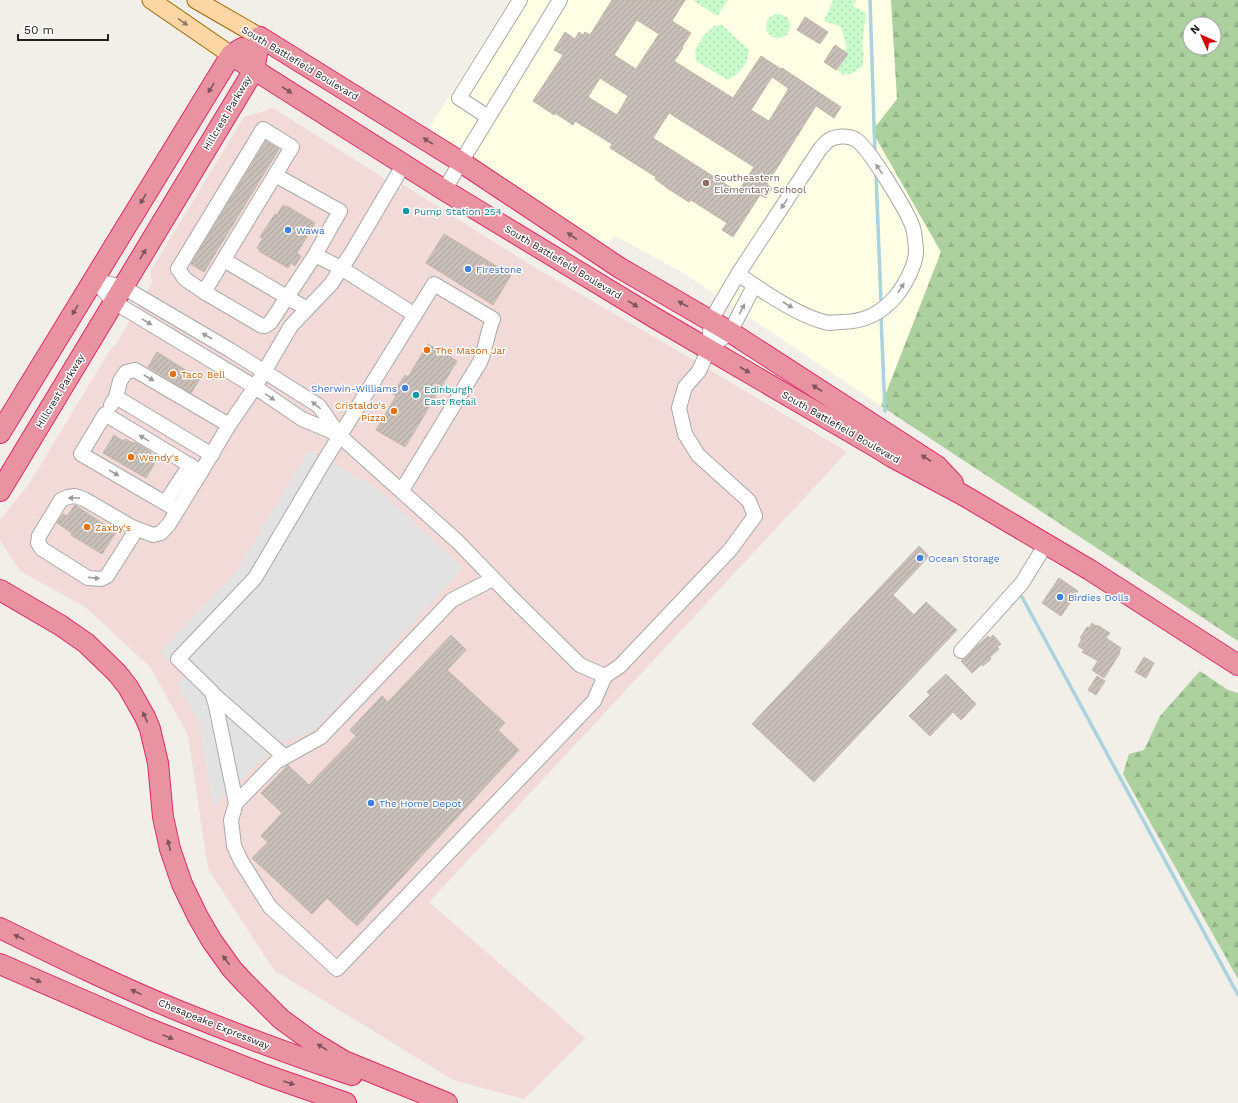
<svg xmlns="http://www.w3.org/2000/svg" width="1238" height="1103" viewBox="0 0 1238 1103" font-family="'Work Sans',sans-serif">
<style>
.commercial{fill:#f2dad9}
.education{fill:#ffffe5}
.forest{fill:url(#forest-firs);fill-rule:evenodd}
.park{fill:url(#park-dots)}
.parking{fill:#e2e2e2}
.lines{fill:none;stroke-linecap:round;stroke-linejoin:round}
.stream{stroke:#aad3df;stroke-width:3.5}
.building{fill:url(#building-hatch);stroke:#c4b6ab;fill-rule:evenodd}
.minor-casing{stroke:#a9a9a9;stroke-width:16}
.major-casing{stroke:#a06b00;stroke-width:19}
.highway-casing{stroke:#dc2a67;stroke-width:22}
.minor{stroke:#fff;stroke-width:14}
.major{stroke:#fcd6a4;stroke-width:17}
.highway{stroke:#e892a2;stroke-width:20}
.oneway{fill:#8f7c63}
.oneway2{fill:#7b545c}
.oneway3{fill:#9c9c9c}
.education-dot{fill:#8d6e63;stroke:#fff;stroke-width:1.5}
.culture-dot{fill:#0f9aa8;stroke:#fff;stroke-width:1.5}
.shop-dot{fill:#3f7fe0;stroke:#fff;stroke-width:1.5}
.food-dot{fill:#e8710a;stroke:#fff;stroke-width:1.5}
.labels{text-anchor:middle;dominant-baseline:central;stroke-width:3;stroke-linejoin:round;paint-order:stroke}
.street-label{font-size:10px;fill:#222;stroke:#fff}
.education-label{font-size:10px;fill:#785e54;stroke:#fff;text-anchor:start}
.culture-label{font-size:10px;fill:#0d838f;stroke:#fff;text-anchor:start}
.shop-label{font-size:10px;fill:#366cbe;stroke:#fff;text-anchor:start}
.food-label{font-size:10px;fill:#c56008;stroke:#fff;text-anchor:start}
</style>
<defs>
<pattern id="forest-firs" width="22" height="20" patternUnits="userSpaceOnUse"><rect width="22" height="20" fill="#add19e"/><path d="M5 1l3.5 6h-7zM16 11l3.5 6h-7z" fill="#95b388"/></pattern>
<pattern id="park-dots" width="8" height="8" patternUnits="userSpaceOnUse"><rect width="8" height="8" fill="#c8facc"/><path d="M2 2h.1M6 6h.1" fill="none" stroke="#acd6af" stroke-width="1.8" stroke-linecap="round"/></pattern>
<pattern id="building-hatch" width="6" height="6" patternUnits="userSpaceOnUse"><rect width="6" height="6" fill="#c7bfb8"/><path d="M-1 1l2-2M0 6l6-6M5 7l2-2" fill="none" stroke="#aba49e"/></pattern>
</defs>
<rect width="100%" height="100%" fill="#f2efe9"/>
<!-- commercial -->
<path class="commercial" d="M273,108L401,189L402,184L534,267L690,358L847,452L429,902L585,1038L524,1099L453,1080L274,970L208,869L188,735L150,667L85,607L20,571L0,540V520L29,484L110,350L116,344L152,283L150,272L244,117Z"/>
<!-- education -->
<path class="education" d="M510,0H891L897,99L872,131L941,252L881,406L682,272L615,236L606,245L428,130Z"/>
<!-- forest -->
<g class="forest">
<path d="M891,0H1238V641L881,406L941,252L872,131L897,99ZM1190,24H1214V48H1190Z"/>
<path d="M1200,671L1228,690L1238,693V979L1123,774L1129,754L1144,750L1160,716Z"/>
</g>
<!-- park -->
<g class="park">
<path d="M693,0H728L717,16Z"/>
<path d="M833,0H856L853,6L866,13L862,47L864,54L862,67L850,74L843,75L837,69L840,53L847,48L841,27L824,21Z"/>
<circle cx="778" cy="26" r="12"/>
<path d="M722,25L749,50C747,66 741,72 728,80L696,61L695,50L704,35L714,26Z"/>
</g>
<!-- parking -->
<path class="parking" d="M309,450L375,487L463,568L315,730L280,743L213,806L199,722L177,684L186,677L160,652L236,572Z"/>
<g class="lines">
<!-- stream -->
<g class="stream">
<path d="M870,0L875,154"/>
<path d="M876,174L881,302"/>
<path d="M881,317L885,411"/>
<path d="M1022,597L1238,995"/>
</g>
</g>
<!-- building -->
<g class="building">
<path d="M612,0H685L672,21L691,33L682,47L683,48L674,61L733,98L761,56L781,69L782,68L841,107L834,118L816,106L767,184L772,188L766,198L760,195L733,237L722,230L727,223L691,200L689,202L670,190L655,179L656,177L610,148L612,144L575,121L573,125L555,113L554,115L533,101L563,55L554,50L565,32L575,39L579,32L583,35L585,32L590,35ZM637,20L659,34L636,69L614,55ZM772,77L788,88L787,90H788L769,121L751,110ZM600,78L628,96L617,115L588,97ZM669,113L754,167L738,192L653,138Z"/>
<path d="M805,17L828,32L820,44L797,30Z"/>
<path d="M835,45L848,54L836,70L824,62Z"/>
<path d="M266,141L279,149L204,272L191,264Z"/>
<path d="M283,205L286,207L287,206L315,223L297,253L301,256L295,266L291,263L288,268L259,251L260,250L257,248L263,238L260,237L275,214L277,215Z"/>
<path d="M444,234L511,275L493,305L426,263Z"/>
<path d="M428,344L457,361L405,447L376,430L396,396L393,394L405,375L408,377Z"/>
<path d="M157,352L200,379L191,393L148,367Z"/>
<path d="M114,435L123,441L125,439L133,443L134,442L136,443L151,452V455L157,459L146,478L103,453Z"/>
<path d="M75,505L116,532L102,554L71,535L72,533L57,523L63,514L67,516Z"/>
<path d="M919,546L929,556L893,595L914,615L926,602L957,630L814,782L752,724Z"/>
<path d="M1059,578L1078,591L1061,616L1042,603Z"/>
<path d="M1092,623L1096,626L1097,625L1110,633L1106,638L1121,648L1119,652L1120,653L1104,678L1092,670L1098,661L1082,652L1084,650L1078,646L1082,639L1080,638L1087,627L1089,628Z"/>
<path d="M451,635L466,650L447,670L505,723L498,730L519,750L357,926L327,898L312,914L252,858L268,842L261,836L282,813L261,793L288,765L309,785L356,736L350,730L382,696L388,702Z"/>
<path d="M993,635L1001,644L997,647L999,649L990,657L991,659L983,666L982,664L972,673L961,661L988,636L990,638Z"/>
<path d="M1144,657L1154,663L1146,678L1135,672Z"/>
<path d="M946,674L976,704L961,720L953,712L930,736L909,716L930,695L927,692Z"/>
<path d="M1097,676L1105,681L1096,695L1088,690Z"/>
</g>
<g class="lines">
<defs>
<g id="minor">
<path d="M488,117L459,98L520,0"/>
<path d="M444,190L560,0"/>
<path d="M315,255L270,323L265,326H262L204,292L185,279L178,269L263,129L292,147L275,175L340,211L315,255L341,268L415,315"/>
<path d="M224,260L307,309"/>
<path d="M94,280L123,287L230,350L319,406L340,436L458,542L511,597L580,665L605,676L620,666L730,550L755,516L749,501L698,455L685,434L679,408L685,387L699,371L709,349L711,320L738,274L820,149C823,146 826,142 829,140C836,136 847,135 855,139C868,146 908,212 913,228C915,234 915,242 916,249C917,263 905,285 896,296C881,314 864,322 841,322C837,322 832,323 829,323C801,318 761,290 738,274"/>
<path d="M94,280L114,302L255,387L302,419L340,435"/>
<path d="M204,292L275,175"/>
<path d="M709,349L730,332L754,286"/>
<path d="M116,397L120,381L126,372L135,370L229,425"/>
<path d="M111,405L116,397L212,455"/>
<path d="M165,503L190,465"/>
<path d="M177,510L81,454L105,414L201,472"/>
<path d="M132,527L133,535L107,576L101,579L88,578L42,549L38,543L39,536L61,500L68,497L75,496L84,499L132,527L153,535L161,533L169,524L201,472L229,425L255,387L291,326L331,284L352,252L404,164"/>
<path d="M493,579L452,600L321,737L276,762L236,803L231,820L234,846L241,861L270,907L337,969L594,701L605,676"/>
<path d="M961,651L1022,583L1046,544"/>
<path d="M212,693L285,757"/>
<path d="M236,803L216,706L212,692L178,659L255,578L326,458L434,284L493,319C487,333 486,348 480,362L402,490"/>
</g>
<g id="major">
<path d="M151,0L231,55"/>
<path d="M196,0L260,37"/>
</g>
<g id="highway">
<path d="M260,37L461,162L620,268L730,332L937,466L953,483"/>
<path d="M231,55L444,190L655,318L876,447L892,457L963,495L1090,570L1238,665"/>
<path d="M0,433L231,55L242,48"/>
<path d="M0,491L254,70L260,37"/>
<path d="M0,590L60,625L86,643L117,673L128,687L145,717L150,729L158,763L163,817L170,849L182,884L198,917L212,941L232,969L245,983L281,1019L311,1041L344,1061L447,1103"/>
<path d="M0,928C59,957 118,986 179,1011C236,1034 294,1056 352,1075"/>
<path d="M0,964L147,1028L263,1074L346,1103"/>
</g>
</defs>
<!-- minor casing -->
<use href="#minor" class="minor-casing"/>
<!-- major casing -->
<use href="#major" class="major-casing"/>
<!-- highway casing -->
<use href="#highway" class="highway-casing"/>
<!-- minor -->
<use href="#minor" class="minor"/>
<!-- major -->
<use href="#major" class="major"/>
<!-- highway -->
<use href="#highway" class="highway"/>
</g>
<!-- one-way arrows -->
<defs><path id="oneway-solid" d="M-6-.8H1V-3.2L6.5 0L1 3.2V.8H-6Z"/></defs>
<use class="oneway" href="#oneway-solid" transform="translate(183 22) rotate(35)"/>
<g class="oneway2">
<use href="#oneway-solid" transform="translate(211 88) rotate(121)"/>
<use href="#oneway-solid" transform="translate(287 90) rotate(32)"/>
<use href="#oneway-solid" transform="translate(428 141) rotate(-148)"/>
<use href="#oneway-solid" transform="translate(143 199) rotate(121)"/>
<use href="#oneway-solid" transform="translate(572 236) rotate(-146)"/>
<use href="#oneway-solid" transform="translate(143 254) rotate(-59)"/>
<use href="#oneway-solid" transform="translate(633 304) rotate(32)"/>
<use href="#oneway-solid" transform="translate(683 304) rotate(-151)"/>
<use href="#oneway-solid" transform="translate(75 310) rotate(121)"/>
<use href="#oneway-solid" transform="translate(745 370) rotate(30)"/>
<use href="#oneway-solid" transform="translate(817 388) rotate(-147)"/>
<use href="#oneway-solid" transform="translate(926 458) rotate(-147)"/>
<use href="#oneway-solid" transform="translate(145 717) rotate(-115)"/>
<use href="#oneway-solid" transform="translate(169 845) rotate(-103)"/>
<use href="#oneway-solid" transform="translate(19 937) rotate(-154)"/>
<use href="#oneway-solid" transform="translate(226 960) rotate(-126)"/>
<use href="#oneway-solid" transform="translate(36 980) rotate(23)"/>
<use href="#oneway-solid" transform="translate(136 992) rotate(-156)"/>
<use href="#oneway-solid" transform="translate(168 1037) rotate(22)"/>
<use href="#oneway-solid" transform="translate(322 1047) rotate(-149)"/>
<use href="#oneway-solid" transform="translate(289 1083) rotate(19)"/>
</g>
<g class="oneway3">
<use href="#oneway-solid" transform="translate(879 169) rotate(-124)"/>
<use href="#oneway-solid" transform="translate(784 204) rotate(123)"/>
<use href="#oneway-solid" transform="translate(901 288) rotate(-57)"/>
<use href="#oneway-solid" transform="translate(788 305) rotate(30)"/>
<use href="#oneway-solid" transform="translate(742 309) rotate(-63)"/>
<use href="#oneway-solid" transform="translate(147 322) rotate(31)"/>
<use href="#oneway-solid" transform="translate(207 336) rotate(-150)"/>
<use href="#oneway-solid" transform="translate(149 378) rotate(30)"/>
<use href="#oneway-solid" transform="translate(270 397) rotate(34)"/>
<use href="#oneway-solid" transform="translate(316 405) rotate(-141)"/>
<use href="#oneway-solid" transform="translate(144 438) rotate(-149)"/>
<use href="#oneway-solid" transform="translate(114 473) rotate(31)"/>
<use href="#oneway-solid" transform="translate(74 498) rotate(-180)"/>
<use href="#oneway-solid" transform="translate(94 578) rotate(7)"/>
</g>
<!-- markers -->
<circle class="education-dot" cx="706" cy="183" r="4"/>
<g class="culture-dot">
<circle cx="406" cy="211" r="4"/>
<circle cx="416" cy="395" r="4"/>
</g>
<g class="shop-dot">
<circle cx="288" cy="230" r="4"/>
<circle cx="468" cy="269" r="4"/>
<circle cx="405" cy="388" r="4"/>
<circle cx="920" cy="558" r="4"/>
<circle cx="1060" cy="597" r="4"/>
<circle cx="371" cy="803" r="4"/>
</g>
<g class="food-dot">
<circle cx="427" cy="350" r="4"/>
<circle cx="173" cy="374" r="4"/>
<circle cx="394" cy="411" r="4"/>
<circle cx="131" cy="457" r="4"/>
<circle cx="87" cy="527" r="4"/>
</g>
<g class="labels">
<!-- street labels -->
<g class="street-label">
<text transform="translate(300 63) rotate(31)">South Battlefield Boulevard</text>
<text transform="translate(227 113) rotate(-59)">Hillcrest Parkway</text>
<text transform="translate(563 262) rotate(31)">South Battlefield Boulevard</text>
<text transform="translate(60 391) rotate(-59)">Hillcrest Parkway</text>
<text transform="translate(841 427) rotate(30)">South Battlefield Boulevard</text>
<text transform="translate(214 1024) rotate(22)">Chesapeake Expressway</text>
</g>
<!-- education labels -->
<g class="education-label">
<text x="714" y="177">Southeastern<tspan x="714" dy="12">Elementary School</tspan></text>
</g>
<!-- culture labels -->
<g class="culture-label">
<text x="414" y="211">Pump Station 254</text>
<text x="424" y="389">Edinburgh<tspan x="424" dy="12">East Retail</tspan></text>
</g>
<!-- shop labels -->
<g class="shop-label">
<text x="296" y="230">Wawa</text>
<text x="476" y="269">Firestone</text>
<text x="397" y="388" text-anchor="end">Sherwin-Williams</text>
<text x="928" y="558">Ocean Storage</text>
<text x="1068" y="597">Birdies Dolls</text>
<text x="379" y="803">The Home Depot</text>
</g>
<!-- food labels -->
<g class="food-label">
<text x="435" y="350">The Mason Jar</text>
<text x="181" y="374">Taco Bell</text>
<text x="386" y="405" text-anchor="end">Cristaldo's<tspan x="386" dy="12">Pizza</tspan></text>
<text x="139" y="457">Wendy's</text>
<text x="95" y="527">Zaxby's</text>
</g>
</g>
<!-- north arrow -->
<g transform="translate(1202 36) rotate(315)"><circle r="19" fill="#ffffff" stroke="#a7a7a7"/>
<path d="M0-3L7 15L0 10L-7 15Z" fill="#d40000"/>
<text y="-6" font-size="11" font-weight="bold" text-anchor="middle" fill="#222222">N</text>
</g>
<!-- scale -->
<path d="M18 34v6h90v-6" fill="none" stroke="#222222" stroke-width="2"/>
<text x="24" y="34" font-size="12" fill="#222222" stroke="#ffffff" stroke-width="3" paint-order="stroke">50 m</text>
</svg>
